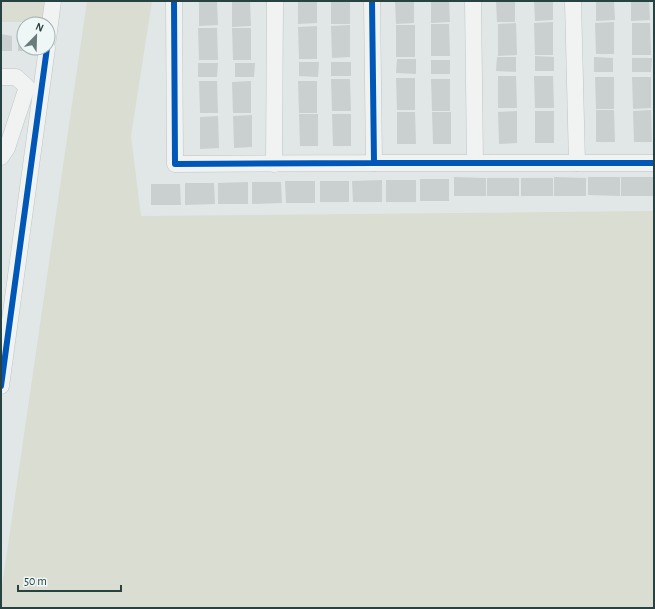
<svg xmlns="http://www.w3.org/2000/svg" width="655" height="609" viewBox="0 0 655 609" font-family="'Alegreya Sans',sans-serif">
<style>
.green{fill:#d9ddd2}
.building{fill:#cacfcf}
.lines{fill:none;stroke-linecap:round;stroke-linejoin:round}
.street-casing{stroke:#bfc5c5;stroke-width:17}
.street{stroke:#f1f3f3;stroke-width:16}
.cycleway-casing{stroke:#eff7f6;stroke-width:8}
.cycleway{stroke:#0057b8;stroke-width:6}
</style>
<rect width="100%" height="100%" fill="#e1e7e7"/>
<!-- green -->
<g class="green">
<path d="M1,1H49L46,22H1Z"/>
<path d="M87,1H152L131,136L141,216L654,211V608H1V593Z"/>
</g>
<!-- building -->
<g class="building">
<path d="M199,1H217L218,25L199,26Z"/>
<path d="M232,1H250L251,26L232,27Z"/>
<path d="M298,1H317V23L298,24Z"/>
<rect x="331" y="1" width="19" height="23"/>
<path d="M395,1H414V23L396,24Z"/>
<path d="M431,1H449L450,22L431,23Z"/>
<path d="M496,1H515V22H497Z"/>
<path d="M534,1H553V20L535,21Z"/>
<path d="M596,1H614L615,20L596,21Z"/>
<path d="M631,1H649L650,20L631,21Z"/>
<path d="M553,22V55H535L534,23Z"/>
<path d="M614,22V54H596L595,23Z"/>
<path d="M516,23L517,55L498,56V24Z"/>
<path d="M632,23H650L651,55H632Z"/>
<path d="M431,24H449L450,56H431Z"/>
<path d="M350,25V57L332,58L331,26Z"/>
<rect x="396" y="25" width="19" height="32"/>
<path d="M317,26V59H299L298,27Z"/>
<path d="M198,28H217L218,60H199Z"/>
<path d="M232,28H251V60H233Z"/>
<path d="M1,34L12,36V51H1Z"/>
<path d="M18,36H24V48H41V51H18Z"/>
<path d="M535,56L554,57V71H535Z"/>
<path d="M497,57H516V72L496,71Z"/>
<path d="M594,57L613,58V72H594Z"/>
<path d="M632,58H652L651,72H632Z"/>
<path d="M397,59H416V74L396,73Z"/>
<rect x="431" y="60" width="19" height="14"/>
<path d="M299,62H319L318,77L299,76Z"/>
<rect x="331" y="62" width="20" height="14"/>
<path d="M198,63H218L217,77H198Z"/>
<path d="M235,63H255L254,77H235Z"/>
<path d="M498,76H516L517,108H498Z"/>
<path d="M534,76H553L554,108H535Z"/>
<path d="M595,77H614V109H596Z"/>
<path d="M632,77H651V108L633,109Z"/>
<path d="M396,78H415V110H397Z"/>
<path d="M331,79H350L351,111H332Z"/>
<path d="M431,79H450V111H432Z"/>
<path d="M199,81H217L218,113H200Z"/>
<path d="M251,81V113H233L232,82Z"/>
<path d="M298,81H317V113H299Z"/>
<path d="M596,110H614L615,142H596Z"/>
<path d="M651,110L652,142H634L633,111Z"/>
<path d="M517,111V143L499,144L498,112Z"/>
<rect x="535" y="111" width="19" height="32"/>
<path d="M397,112H415L416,144H397Z"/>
<path d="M432,112H451V144H433Z"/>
<path d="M299,114H318V146H300Z"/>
<path d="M332,114H351V146H333Z"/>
<path d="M252,115V147L234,148L233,116Z"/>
<path d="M218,116L219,148L200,149V117Z"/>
<path d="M454,177L486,178V196H454Z"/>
<path d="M554,177L586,178V196H554Z"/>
<path d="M588,177H620V196L588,195Z"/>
<rect x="621" y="177" width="32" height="19"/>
<rect x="487" y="178" width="32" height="18"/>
<rect x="521" y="178" width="32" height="18"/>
<rect x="420" y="179" width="29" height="22"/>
<path d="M382,180V202H353L352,181Z"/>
<rect x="386" y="180" width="30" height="22"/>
<path d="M285,181H315V203H286Z"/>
<rect x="320" y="181" width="29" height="21"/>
<path d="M248,182V204H218V183Z"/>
<path d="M252,182H281L282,203L252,204Z"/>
<path d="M185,183H214L215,204L185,205Z"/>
<path d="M151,184H180L181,205H151Z"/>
</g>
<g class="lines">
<defs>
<g id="street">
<path d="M174,1L175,164L374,163L372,1"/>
<path d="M473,1L475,162"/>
<path d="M573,1L577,163"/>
<path d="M48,39L53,1"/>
<path d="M1,77H16L27,87L7,148L1,157"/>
<path d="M374,163H654"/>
<path d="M274,164L275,1"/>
<path d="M1,386L47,48"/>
</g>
</defs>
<!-- street casing -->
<use href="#street" class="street-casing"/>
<!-- street -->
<use href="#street" class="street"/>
<defs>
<g id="cycleway">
<path d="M174,1L175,164L374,163L372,1"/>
<path d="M374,163H654"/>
<path d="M1,386L47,48"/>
</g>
</defs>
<!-- cycleway casing -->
<use href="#cycleway" class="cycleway-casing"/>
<!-- cycleway -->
<use href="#cycleway" class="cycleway"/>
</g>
<!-- border -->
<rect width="655" height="609" fill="none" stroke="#274241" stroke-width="4"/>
<!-- north arrow -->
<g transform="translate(36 36) rotate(23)"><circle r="19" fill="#eff7f6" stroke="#9fafae"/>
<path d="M0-3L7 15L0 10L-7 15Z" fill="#687c7b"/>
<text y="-6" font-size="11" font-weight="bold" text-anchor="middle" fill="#274241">N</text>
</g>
<!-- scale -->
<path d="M18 585v6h103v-6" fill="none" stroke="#274241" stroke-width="2"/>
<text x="24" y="585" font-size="12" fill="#274241" stroke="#eff7f6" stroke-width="3" paint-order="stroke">50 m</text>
</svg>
